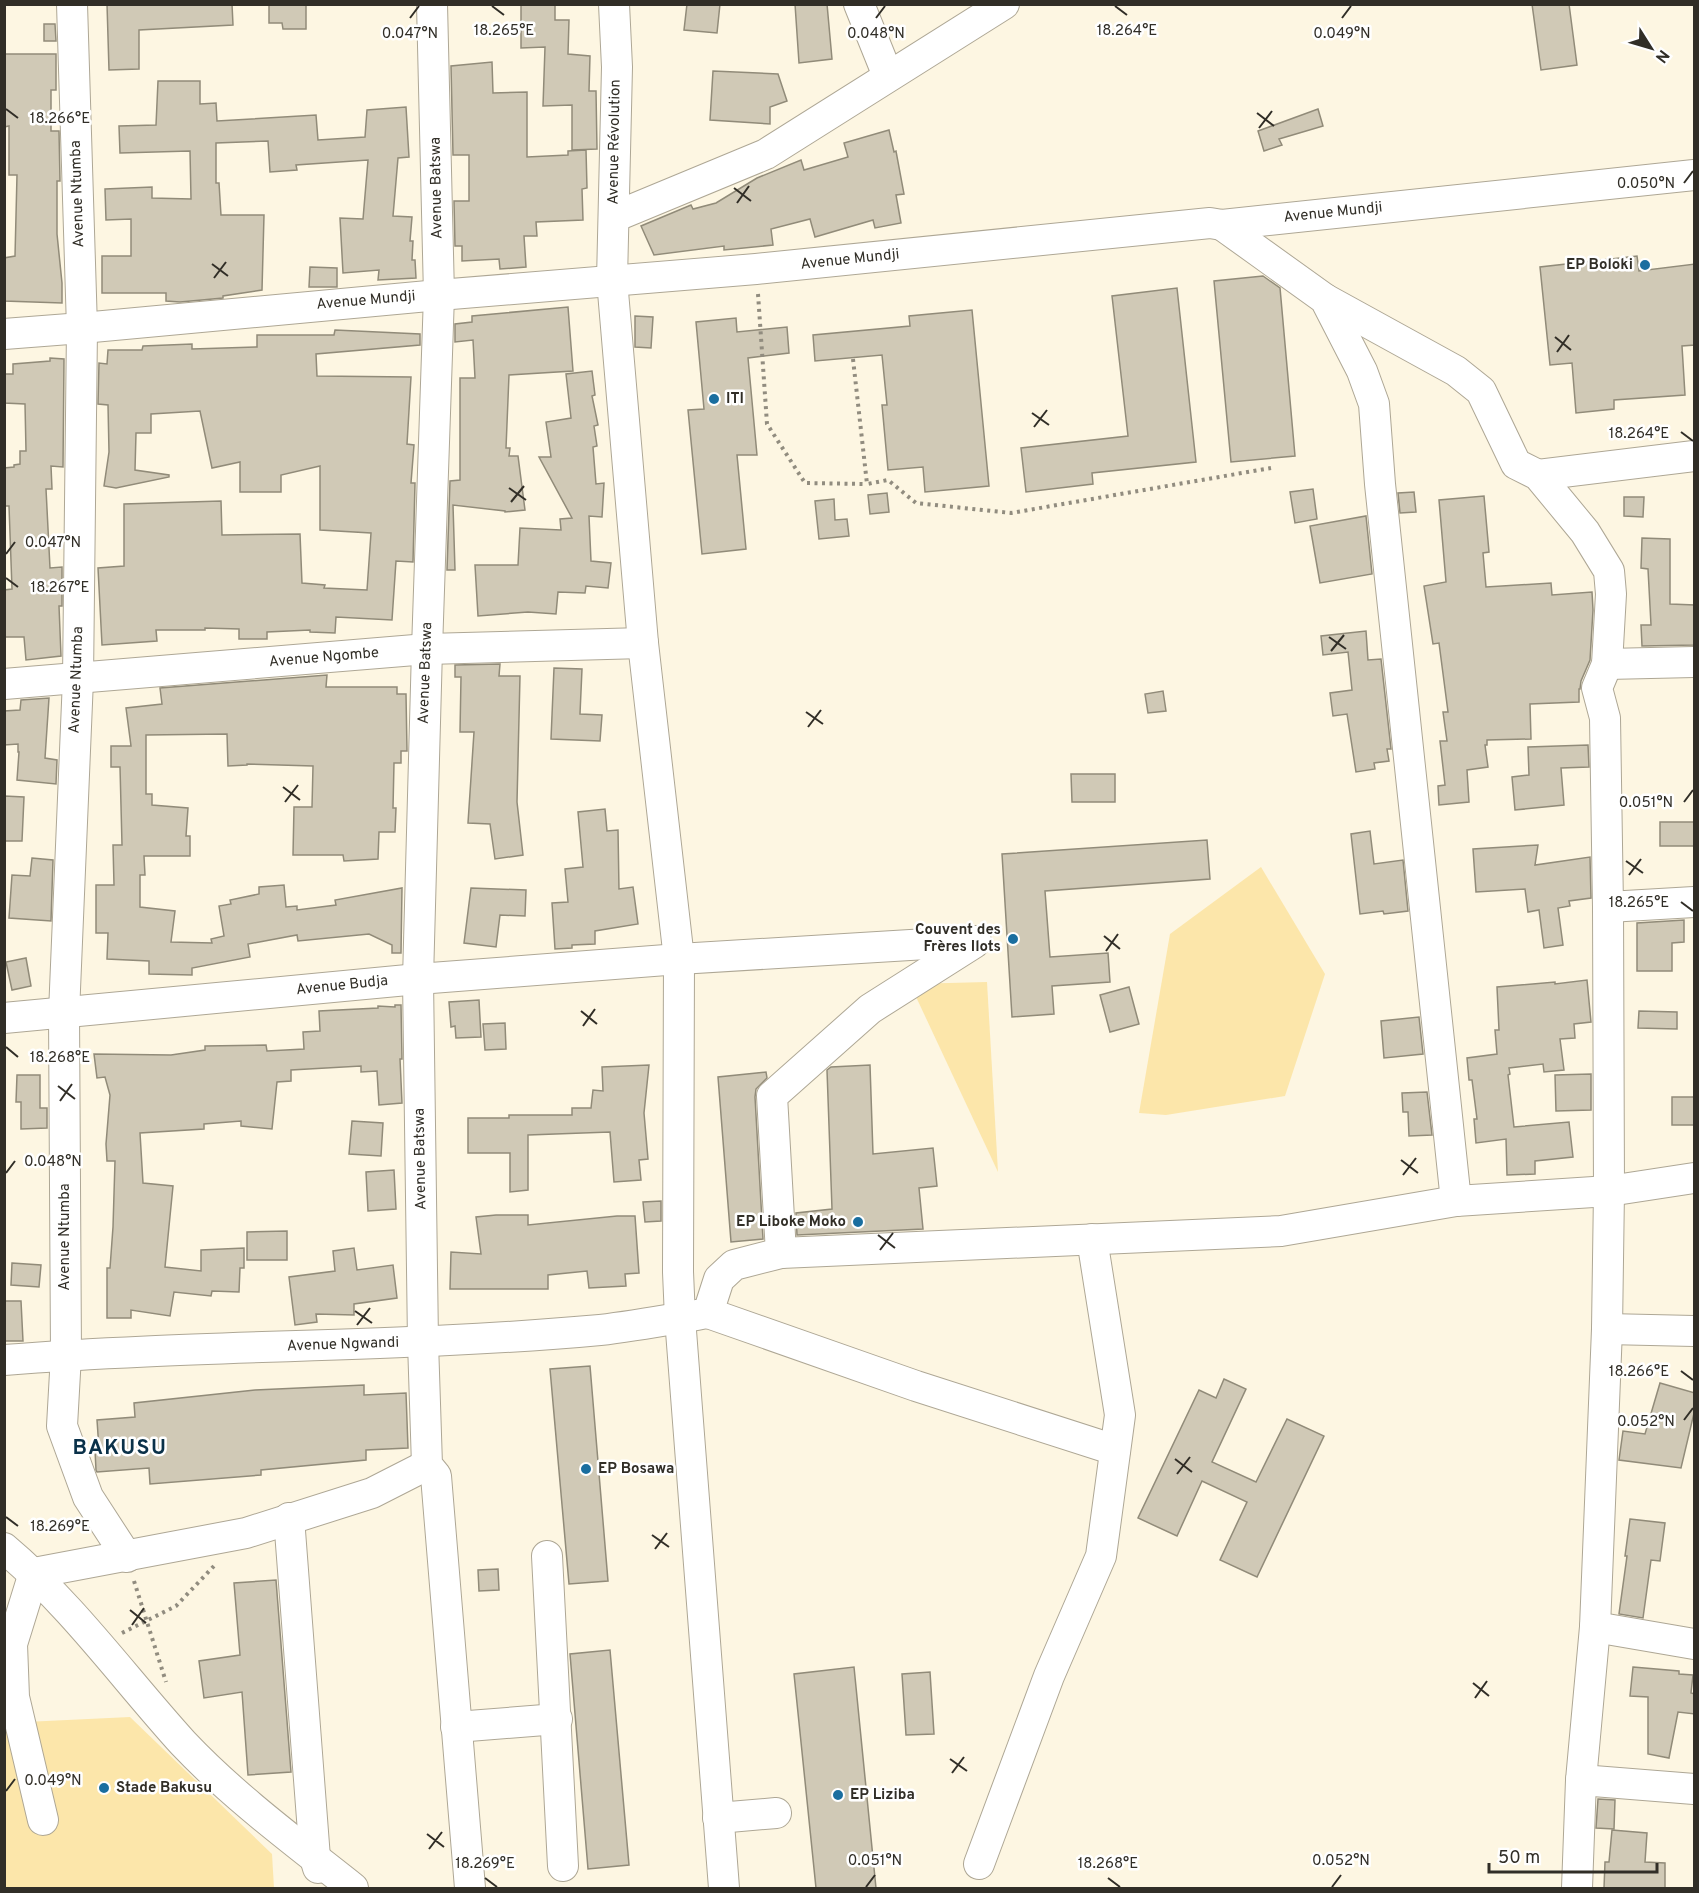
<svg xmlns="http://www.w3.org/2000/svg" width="1699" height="1893" viewBox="0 0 1699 1893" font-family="Overpass,sans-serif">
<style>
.green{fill:#fce6aa}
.building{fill:#d0c9b6;stroke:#918b79;stroke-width:1.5}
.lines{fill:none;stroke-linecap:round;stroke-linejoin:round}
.minor-casing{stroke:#aea795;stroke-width:32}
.path{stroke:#918c7f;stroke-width:4;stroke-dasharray:3 4.5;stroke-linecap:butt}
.minor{stroke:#fff;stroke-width:30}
.ticks{fill:none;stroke:#312e27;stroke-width:2}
.poi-dot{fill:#1a6e9f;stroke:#fff;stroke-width:2}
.labels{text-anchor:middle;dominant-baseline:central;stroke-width:5;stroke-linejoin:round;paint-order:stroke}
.street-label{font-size:15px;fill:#312e27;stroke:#fff}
.poi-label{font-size:15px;font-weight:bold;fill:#312e27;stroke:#fff;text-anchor:start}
.district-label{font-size:21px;font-weight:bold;letter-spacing:1.5px;fill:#0a3149;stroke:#fff}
.ticks-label{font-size:15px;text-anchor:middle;fill:#312e27;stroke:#fff;stroke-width:5;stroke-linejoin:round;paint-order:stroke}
</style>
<rect width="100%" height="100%" fill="#fdf6e2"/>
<!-- green -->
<g class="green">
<path d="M1261,867L1325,974L1285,1096L1166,1115L1139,1113L1170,934Z"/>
<path d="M987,982L998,1172L910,984Z"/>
<path d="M130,1717L272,1854L274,1888H5L4,1723Z"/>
</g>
<!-- building -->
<g class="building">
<path d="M107,4H232L233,25L139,30V69L109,70Z"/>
<path d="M521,4H555V20H569L568,54L590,56L589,91H596L597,149L572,150V105L543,106L545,47L521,48Z"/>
<path d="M687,4H720L717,33L684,30Z"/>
<path d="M795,4H827L832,59L799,63Z"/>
<path d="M1532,4H1569L1577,65L1541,70Z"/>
<path d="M269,5H306V29H283L282,23H269Z"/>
<path d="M44,24H55L56,41H44Z"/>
<path d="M4,54H56V90H51V131H59L60,181H57V234L62,283V303L4,301V258L15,256L17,175H9V126L4,127Z"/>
<path d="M492,62L493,93L527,92V157L568,155V151L586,150L587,188L582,189L583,220L536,222L537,236H524L526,267L500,269L499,259L462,261V246H455L454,201H469V155H453L451,66Z"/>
<path d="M713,71L778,74L787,101L770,107V124L710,120Z"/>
<path d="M158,81H200V104L216,103L217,121L316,115L318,140L365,137L367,110L406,107L409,157L398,158L393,216L412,217L410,241H413L412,260H415L416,278L378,280L379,270L343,273L340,218L363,219L368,160L296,165L297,170L270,172L268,141L216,143V183H219L221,215H264L262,290L223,296V298L180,302L166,301V293H102V256H131V219L106,220L105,189L152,187V198L191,199L190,151L120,153L119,126L156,125Z"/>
<path d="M1318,109L1323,126L1279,139L1282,145L1264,151L1258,131Z"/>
<path d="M889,130L894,152L896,151L904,194L896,195L901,223L875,228L873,220L815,237L810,219L771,229L773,245L724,250V246L654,255L641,226L691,205L693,209L716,203L757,178L801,160L804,170L848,157L844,143Z"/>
<path d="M1637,256L1639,271L1695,264V345L1682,346L1685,395L1614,400V409L1576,413L1572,363L1550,365L1540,267Z"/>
<path d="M310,267L337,268V287H309Z"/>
<path d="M1263,276L1280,288L1295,456L1231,462L1214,281Z"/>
<path d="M1177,288L1196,462L1092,473L1093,484L1026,492L1021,448L1128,436L1112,296Z"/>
<path d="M568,307L573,371L509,375L506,448H510L509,456H518L525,510L505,512V511L453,505L455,570H447L450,481L460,480V378H475L473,340L455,342V324L472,322V316Z"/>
<path d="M972,310L989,486L925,492L923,467L888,470L882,405H887L882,355L815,361L813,335L910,326L909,316Z"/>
<path d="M635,316L653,317L651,348L635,347Z"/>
<path d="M736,318L737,332L787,327L789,353L748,358L757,455H737L746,549L702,554L688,410L704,409L696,322Z"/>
<path d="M335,330L420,334V345L316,354L317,376L411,377L407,444L414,445L411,483H415L413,562L396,561L392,620L336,617L335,633L310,632V630L267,632V639H239V629L205,628V630H156L157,641L102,645L98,568L124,566V504L221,501L222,535L300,534L302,583L325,585L324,588L367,590L371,533L320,530V466L281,475V492H240V462L212,468L200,411L151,414V433H136L135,470L169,475V477L116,488L104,486L109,452L108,405L98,404L99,363L107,364L108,350H142L143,346L192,344V349L257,347V335H334Z"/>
<path d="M50,358L64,359L63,467L51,466L52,489H46L50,568L62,567V606H59L61,656L26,660L24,637H4V590L12,589L9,506H4V468L14,467V465L20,464V451H26L25,404L4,403V374H13V364L50,361Z"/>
<path d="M592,371L595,395L592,396L598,425L594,426L597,446L593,447L596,484L604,483L602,517L589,516L591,561L611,563L608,588L586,586L585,593L558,592L556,614L528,612L478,616L475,565H518L520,528L561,530L560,519L572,518L539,457H551L546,422L571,418L566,374Z"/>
<path d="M1313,489L1317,519L1295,523L1290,492Z"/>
<path d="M1414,492L1416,512L1400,513L1398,493Z"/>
<path d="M887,493L889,512L870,514L868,495Z"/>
<path d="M1484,496L1489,552L1483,553L1486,587L1551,583L1552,595L1592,592L1593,610L1590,660L1581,681L1580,689H1579V702L1530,704L1531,739L1487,740V745H1485L1488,767L1467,770L1469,802L1439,805L1438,786L1445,785L1440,741H1447L1443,712H1448L1439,643L1433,644L1424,586L1446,582L1439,500Z"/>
<path d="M1624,497H1644L1643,517L1624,516Z"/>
<path d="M834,499L835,520L847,519L849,536L819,539L815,501Z"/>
<path d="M1366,516L1372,574L1320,583L1310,526Z"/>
<path d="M1642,538L1670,539V604L1695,605V645L1642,646L1641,625H1651L1648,569L1641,568Z"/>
<path d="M1366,631L1368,660L1381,659L1391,749H1387L1389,761L1374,763L1375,769L1356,772L1347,714L1333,716L1330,693L1352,690L1348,652L1323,655L1321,636Z"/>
<path d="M500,664L499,676H520L517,802L523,855L495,859L490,824L468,823L474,732H460L461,677H455V665Z"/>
<path d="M554,668L582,669L580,714L602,715L600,741L551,739Z"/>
<path d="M327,675L326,687H397V694H406L407,751H401V763H394L393,808H396L395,832H379L378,859L344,861L343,855H293L294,807H312L313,766L247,764V765L228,766L227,734L146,735V794H152V805L188,808L186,836H190V856H144L145,875H140V907L175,911L171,942L212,943L211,939L224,936L219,906L231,904L230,900L259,894V887L284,885L286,907L297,906V910L336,905L335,900L402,888L401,953H392V945L369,934L298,941L297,935L248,944L250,957L192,968V975L149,974V961L107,959L108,933H96V885H114L113,845H122L120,767H111V746H131L126,708L162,704L160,688Z"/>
<path d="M1163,691L1166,711L1148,713L1145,694Z"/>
<path d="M49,698L45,758L57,760L56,784L17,780L19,752H18V744L4,745V711L20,710L21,700Z"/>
<path d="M1588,745L1589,767L1561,768L1564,805L1515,810L1512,777L1529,775L1528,747Z"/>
<path d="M1071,774H1115V802H1072Z"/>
<path d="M4,796L24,797L22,841H4Z"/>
<path d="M605,809L607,831L618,830L619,889L633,887L638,924L595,931V944L572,945V948L555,949L552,903L568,902L565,869L583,867L578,812Z"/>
<rect x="1660" y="822" width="35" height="24"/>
<path d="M1370,831L1374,864L1403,860L1408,911L1384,914L1383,911L1360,914L1351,834Z"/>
<path d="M1207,840L1210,879L1045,891L1050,957L1108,953L1110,982L1052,986L1054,1014L1012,1017L1002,854Z"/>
<path d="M1538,845L1535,865L1590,857L1591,898L1569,901L1570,906L1558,908L1563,945L1544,948L1539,910L1528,912L1525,889L1476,892L1473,849Z"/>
<path d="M32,858L53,860L51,921L9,918L12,875L30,876Z"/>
<path d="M471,888L526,890L525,916L500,915L496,947L464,943Z"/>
<path d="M1684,920V942L1672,943V971H1637V923Z"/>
<path d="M26,958L31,986L12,990L6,962Z"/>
<path d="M1587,980L1591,1022L1574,1024L1575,1038L1560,1039L1564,1070L1544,1072L1543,1064L1509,1068L1510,1074L1508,1075L1514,1127L1569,1122L1573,1157L1535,1161V1174L1507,1175L1506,1139L1476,1143L1474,1119H1477L1472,1080H1469L1467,1058L1497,1054L1495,1030H1499L1497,987L1555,982V984Z"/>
<path d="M1129,987L1139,1024L1110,1032L1100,995Z"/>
<path d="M479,1000L481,1037L456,1038L455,1026L451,1027L449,1002Z"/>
<path d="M395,1005H401L402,1059H400L402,1103L379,1105L377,1071L361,1072V1066L291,1070V1081L277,1082L272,1129L241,1126V1121L204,1124V1129L140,1133L143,1183L173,1186L165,1267L201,1271V1250L244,1248V1268H240L239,1292L212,1291L211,1296L174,1292L170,1316L131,1310V1318H107V1268H110L113,1227L115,1161H107L106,1144L110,1095L105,1077L97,1078L94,1054L171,1055L205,1050V1046L266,1045L267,1051L304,1049L303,1032L320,1031L319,1011L378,1008V1006L395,1007Z"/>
<path d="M1639,1011L1677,1012V1029L1638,1028Z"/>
<path d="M1419,1017L1423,1054L1384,1058L1381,1021Z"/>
<path d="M505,1023L506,1049L485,1050L483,1024Z"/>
<path d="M649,1065L644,1113L648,1159L639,1160L641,1180L614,1182L610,1132L528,1135V1190L510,1192V1153H468V1118H509V1115H572V1108H591L593,1090L603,1091L602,1067Z"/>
<path d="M870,1065L873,1154L933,1148L937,1186L919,1188L923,1229L797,1235L796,1213L832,1209L827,1070L831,1067Z"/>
<path d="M766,1072L767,1078L756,1089L755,1097L763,1239L731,1242L718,1077Z"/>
<path d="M1591,1074V1110L1556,1111L1555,1075Z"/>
<path d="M17,1075H40V1108H47V1128L21,1129V1102H16Z"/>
<path d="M1427,1092L1432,1135L1409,1136L1408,1112H1403L1402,1093Z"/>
<rect x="1672" y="1097" width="23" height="28"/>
<path d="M352,1121L383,1123L381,1156L349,1154Z"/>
<path d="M394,1170L396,1209L368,1211L366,1172Z"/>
<path d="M661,1201V1221L645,1222L643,1202Z"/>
<path d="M496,1215H528V1225L617,1216H635L639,1273L625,1274L626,1286L589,1288L587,1271L548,1275V1289H450L451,1252L481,1254L476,1217Z"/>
<path d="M287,1231V1260H247V1232Z"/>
<path d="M354,1248L357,1270L393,1265L397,1298L354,1304V1315L316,1314L317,1322L295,1325L289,1277L335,1271L333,1251Z"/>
<path d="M12,1263L41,1265L39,1287L11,1285Z"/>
<path d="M4,1301H21L23,1341H4Z"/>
<path d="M590,1366L608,1581L569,1584L550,1369Z"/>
<path d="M1224,1379L1246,1389L1212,1462L1256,1482L1287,1419L1324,1436L1257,1577L1220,1560L1247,1502L1202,1481L1177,1536L1138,1518L1199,1390L1216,1398Z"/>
<path d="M1660,1383L1695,1393V1409L1681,1468L1619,1460L1623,1431L1645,1434Z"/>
<path d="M364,1385V1395L406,1393L408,1448L366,1450V1460L261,1470V1475L150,1484L149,1468L97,1472L96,1470L95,1450L99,1449L97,1420L135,1417L134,1403L255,1390Z"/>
<path d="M1630,1519L1665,1523L1660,1561L1651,1560L1643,1618L1619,1614L1627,1556H1625Z"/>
<path d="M498,1569L499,1590L479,1591L478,1570Z"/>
<path d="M276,1580L291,1772L248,1775L242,1692L204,1698L199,1661L240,1655L234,1583Z"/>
<path d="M610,1650L629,1865L588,1869L570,1654Z"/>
<path d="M854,1667L876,1888H816L794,1674Z"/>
<path d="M1633,1667L1679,1671V1674L1693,1675L1691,1693L1695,1694V1714L1678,1712L1669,1758L1648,1754V1697L1630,1696Z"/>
<path d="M930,1672L934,1734L906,1735L902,1674Z"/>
<path d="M1598,1799L1615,1800L1614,1829L1596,1828Z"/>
<path d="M1612,1830L1647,1833L1645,1862L1665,1863V1888H1604L1605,1862H1609Z"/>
</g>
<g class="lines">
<defs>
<g id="minor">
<path d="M72,4L82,328L78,679L64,1013L66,1355L62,1426L88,1497L127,1557"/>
<path d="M432,4L439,295L427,649L418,979L423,1342L427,1465L436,1476L470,1888"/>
<path d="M614,4L617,67L612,280L643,643L679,959L678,1272L680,1318L724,1888"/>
<path d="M859,4L888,76"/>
<path d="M614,217L766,154L1004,4"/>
<path d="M1222,225L1325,299L1362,371L1374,404L1380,484L1456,1201"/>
<path d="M1325,299L1456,371L1481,391L1516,464L1538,475L1585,532L1609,571L1611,594L1607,664L1597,688L1605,718L1608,907L1609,1191L1607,1329L1595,1627L1581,1780L1577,1888"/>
<path d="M4,334L82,328L439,295L756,269L1210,223L1222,225L1694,175"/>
<path d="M1538,475L1694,456"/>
<path d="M1607,664L1694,662"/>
<path d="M4,684L427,649L643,643"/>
<path d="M1608,907L1694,902"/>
<path d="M4,1018L418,979L679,959L976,941"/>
<path d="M781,1253L772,1096L870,1009L974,943"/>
<path d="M708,1313L916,1386L1115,1450"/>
<path d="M1607,1329L1694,1331"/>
<path d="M4,1360C203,1344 402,1348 600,1330C636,1326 672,1319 708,1313L719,1279L734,1265L781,1253L1281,1231L1456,1201L1609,1191L1694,1178"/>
<path d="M289,1518L315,1858L318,1868"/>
<path d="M4,1548C72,1605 124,1678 183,1743C234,1797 295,1842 353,1888"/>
<path d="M547,1556L563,1866"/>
<path d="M1595,1627L1694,1644"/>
<path d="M456,1727L557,1719"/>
<path d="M1581,1780L1694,1789"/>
<path d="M718,1818L776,1813"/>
<path d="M43,1820L14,1697L12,1644L34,1573L246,1533L372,1493L427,1465"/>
<path d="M979,1864L1049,1676L1101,1556L1120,1415L1092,1239"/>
</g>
</defs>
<!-- minor casing -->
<use href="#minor" class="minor-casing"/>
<!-- path -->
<g class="path">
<path d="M758,294L767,424L805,483L867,484"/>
<path d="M853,359L867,484L888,480L916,503L1011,513L1271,468"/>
<path d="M134,1581L166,1682"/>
<path d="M122,1633L176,1606L214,1566"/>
</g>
<!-- minor -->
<use href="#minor" class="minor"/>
</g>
<!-- ticks -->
<path class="ticks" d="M492,6L504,15M1115,6L1127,15M410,18L419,6M876,18L885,6M1342,18L1351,6M6,109L18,118M1257,113L1274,126M1259,128L1272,111M1684,183L1693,171M734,188L751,201M737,203L749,186M212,264L228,276M214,278L226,262M1555,337L1571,350M1557,352L1569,335M1032,413L1049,425M1034,427L1047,410M1681,432L1693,441M509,488L526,500M511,502L524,486M6,554L15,542M6,578L18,587M1329,637L1346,649M1331,651L1344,635M806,712L823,724M808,727L821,710M283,787L300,800M285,802L298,785M1684,802L1693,790M1626,861L1643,873M1629,875L1641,859M1681,902L1693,911M1104,936L1120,949M1106,951L1118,934M581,1011L597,1024M583,1026L595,1009M6,1047L18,1057M58,1086L75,1099M60,1101L72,1084M1401,1160L1418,1173M6,1173L15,1161M1403,1175L1416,1158M878,1235L895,1248M880,1250L893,1233M355,1311L372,1323M357,1325L370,1308M1681,1371L1693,1380M1684,1420L1693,1408M1175,1459L1192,1472M1177,1474L1190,1457M6,1517L18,1526M652,1535L669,1547M655,1549L667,1533M130,1610L146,1623M132,1625L144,1608M1473,1683L1489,1696M1475,1698L1487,1681M950,1759L967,1771M952,1773L964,1757M6,1791L15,1779M427,1834L444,1847M429,1849L442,1832M485,1878L497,1887M1108,1878L1120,1887M866,1887L875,1875M1332,1887L1341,1875"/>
<!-- markers -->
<g class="poi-dot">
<circle cx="1645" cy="265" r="6"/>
<circle cx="714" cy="399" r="6"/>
<circle cx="1013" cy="939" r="6"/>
<circle cx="858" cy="1222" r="6"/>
<circle cx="586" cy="1469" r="6"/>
<circle cx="104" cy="1788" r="6"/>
<circle cx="838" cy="1795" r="6"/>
</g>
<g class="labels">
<!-- street labels -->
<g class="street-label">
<text transform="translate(615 142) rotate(-89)">Avenue Révolution</text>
<text transform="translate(437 188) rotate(-91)">Avenue Batswa</text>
<text transform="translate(78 194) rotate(-92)">Avenue Ntumba</text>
<text transform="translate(1333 213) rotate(-6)">Avenue Mundji</text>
<text transform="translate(850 260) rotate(-6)">Avenue Mundji</text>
<text transform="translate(366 301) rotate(-5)">Avenue Mundji</text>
<text transform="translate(324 658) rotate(-5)">Avenue Ngombe</text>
<text transform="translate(426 673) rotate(-88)">Avenue Batswa</text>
<text transform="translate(77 680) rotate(-88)">Avenue Ntumba</text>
<text transform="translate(342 986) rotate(-6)">Avenue Budja</text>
<text transform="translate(421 1159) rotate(-91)">Avenue Batswa</text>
<text transform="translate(65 1237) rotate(-90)">Avenue Ntumba</text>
<text transform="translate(343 1345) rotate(-2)">Avenue Ngwandi</text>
</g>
<!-- poi labels -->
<g class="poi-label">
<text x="1633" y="265" text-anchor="end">EP Boloki</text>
<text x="726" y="399">ITI</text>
<text x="1001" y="930" text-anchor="end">Couvent des<tspan x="1001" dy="17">Frères Ilots</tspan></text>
<text x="846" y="1222" text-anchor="end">EP Liboke Moko</text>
<text x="598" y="1469">EP Bosawa</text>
<text x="116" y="1788">Stade Bakusu</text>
<text x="850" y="1795">EP Liziba</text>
</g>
<!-- district labels -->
<g class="district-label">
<text x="120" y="1448">BAKUSU</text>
</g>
</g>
<g class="ticks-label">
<text x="504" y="35">18.265°E</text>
<text x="1127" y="35">18.264°E</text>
<text x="410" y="38">0.047°N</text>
<text x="876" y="38">0.048°N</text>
<text x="1342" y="38">0.049°N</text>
<text x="60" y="123">18.266°E</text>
<text x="1646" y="188">0.050°N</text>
<text x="1639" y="438">18.264°E</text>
<text x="53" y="547">0.047°N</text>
<text x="60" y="592">18.267°E</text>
<text x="1646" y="807">0.051°N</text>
<text x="1639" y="907">18.265°E</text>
<text x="60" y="1062">18.268°E</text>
<text x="53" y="1166">0.048°N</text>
<text x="1639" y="1376">18.266°E</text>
<text x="1646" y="1426">0.052°N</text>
<text x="60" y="1531">18.269°E</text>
<text x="53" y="1785">0.049°N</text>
<text x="875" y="1865">0.051°N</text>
<text x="1341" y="1865">0.052°N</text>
<text x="485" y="1868">18.269°E</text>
<text x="1108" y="1868">18.268°E</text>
</g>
<!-- border -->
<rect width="1699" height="1893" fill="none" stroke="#312e27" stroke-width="12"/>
<!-- north arrow -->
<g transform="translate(1651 48) rotate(127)" stroke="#ffffff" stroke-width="4.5" paint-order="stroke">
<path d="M0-4.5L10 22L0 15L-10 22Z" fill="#312e27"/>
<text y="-9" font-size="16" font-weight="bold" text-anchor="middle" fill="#312e27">N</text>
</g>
<!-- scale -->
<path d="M1489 1863v9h168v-9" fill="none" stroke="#312e27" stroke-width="3"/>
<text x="1498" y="1863" font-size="18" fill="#312e27" stroke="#ffffff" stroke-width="4.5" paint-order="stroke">50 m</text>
</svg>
